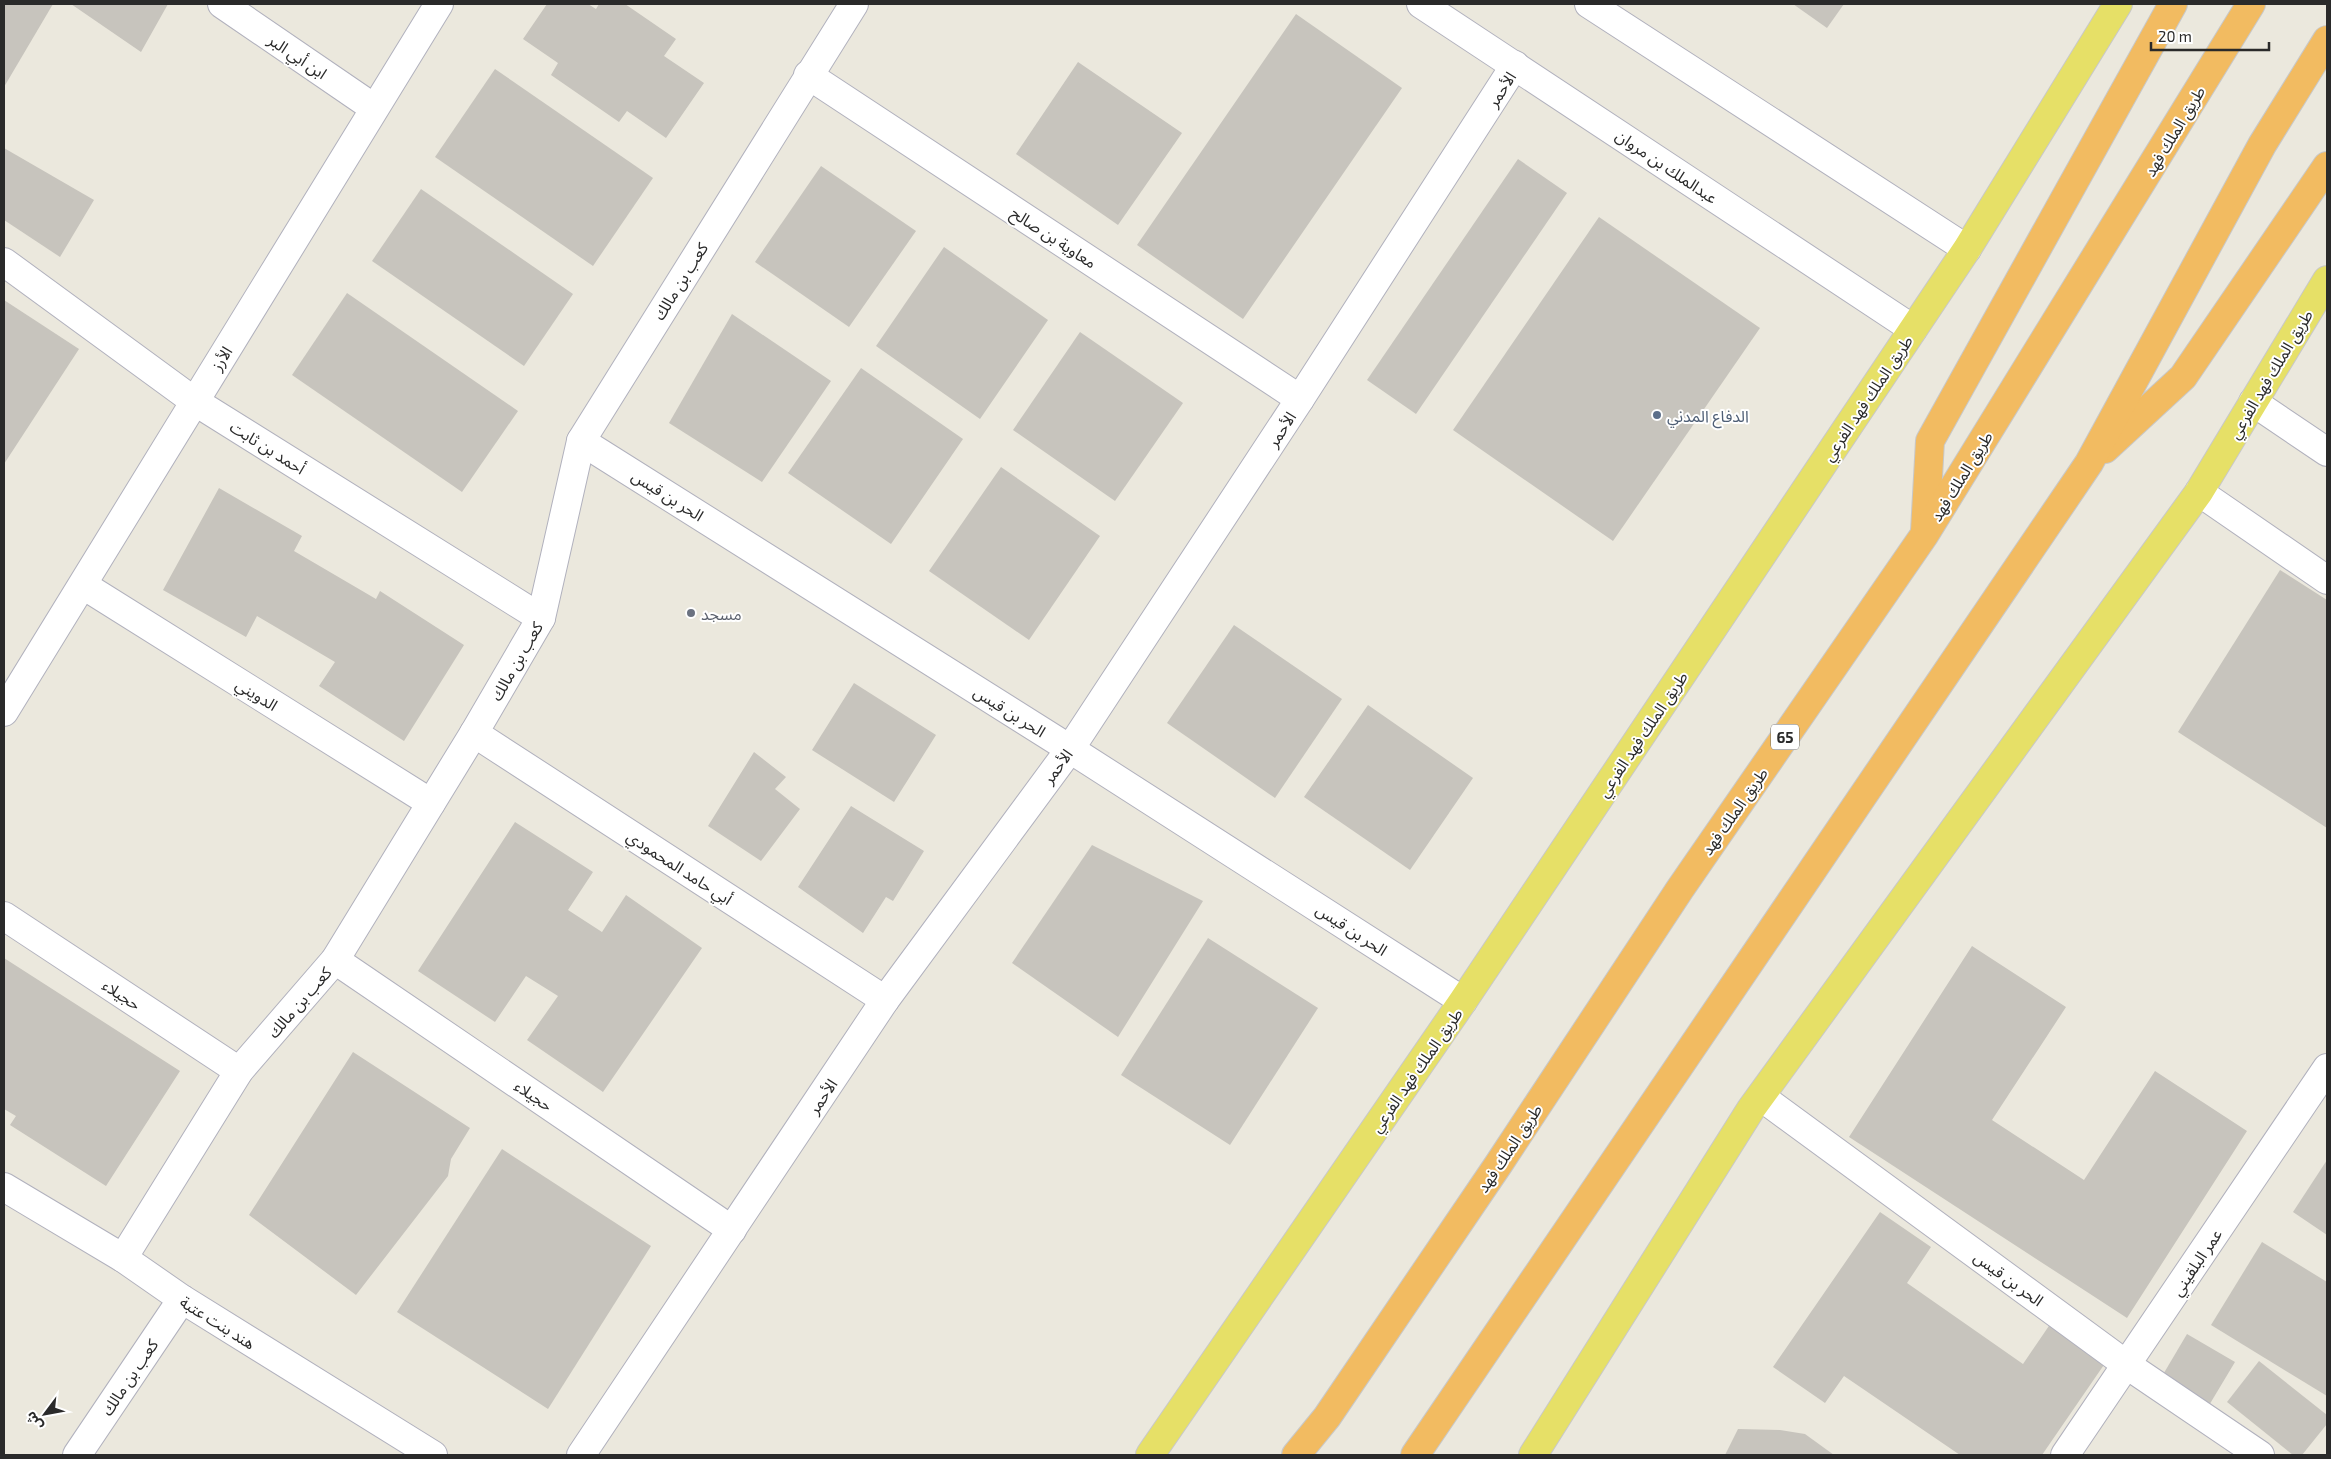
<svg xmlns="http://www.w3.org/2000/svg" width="2331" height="1459" viewBox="0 0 2331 1459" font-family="'Exo 2','Noto Sans Arabic',sans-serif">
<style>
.building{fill:#c7c4bd}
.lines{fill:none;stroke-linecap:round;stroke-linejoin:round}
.minor-casing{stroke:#b1b1bd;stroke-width:30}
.major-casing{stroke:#c8c8c8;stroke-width:30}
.highway-casing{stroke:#c8c8c8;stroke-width:30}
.minor{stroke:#fff;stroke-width:28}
.major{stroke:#e6e067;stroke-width:28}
.highway{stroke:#f2bb61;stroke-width:28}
.service-dot{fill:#5c6f8a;stroke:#fff;stroke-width:2}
.worship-dot{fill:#6b7280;stroke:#fff;stroke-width:2}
.labels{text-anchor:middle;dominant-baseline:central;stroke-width:4;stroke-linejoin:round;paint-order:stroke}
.shield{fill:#fff;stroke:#6a6a6a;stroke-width:1}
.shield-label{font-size:15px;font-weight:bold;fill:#2a2a2a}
.street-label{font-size:16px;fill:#2a2a2a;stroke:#fff}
.service-label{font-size:16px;fill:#4e5e75;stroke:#fff;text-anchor:start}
.worship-label{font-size:16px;fill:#5b616d;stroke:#fff;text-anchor:start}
</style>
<rect width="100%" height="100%" fill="#ebe8dd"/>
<!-- building -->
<g class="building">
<path d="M4,4H53L4,87Z"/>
<path d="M71,4H168L141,52Z"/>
<path d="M547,4H588L596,9L599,4H625L676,39L664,56L704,83L666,138L627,111L619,122L551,75L558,63L523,39Z"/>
<path d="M1793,4H1844L1827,28Z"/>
<path d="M1296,14L1402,88L1243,319L1137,245Z"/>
<path d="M1078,62L1182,133L1118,225L1016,154Z"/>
<path d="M495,69L653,178L593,266L435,157Z"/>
<path d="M4,148L94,200L60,257L4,220Z"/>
<path d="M1518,159L1567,193L1416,414L1367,380Z"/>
<path d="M821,166L916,231L849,327L755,262Z"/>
<path d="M421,189L573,294L524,366L372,261Z"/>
<path d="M1599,217L1760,328L1613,541L1453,430Z"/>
<path d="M944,247L1048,320L980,419L876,346Z"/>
<path d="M347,293L518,411L462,492L292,375Z"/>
<path d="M4,300L79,349L4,464Z"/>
<path d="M732,314L831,381L762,482L669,423Z"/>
<path d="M1080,332L1183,403L1115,501L1013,430Z"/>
<path d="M861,368L963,439L891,544L788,473Z"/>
<path d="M1001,467L1100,536L1029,640L929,571Z"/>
<path d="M219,488L302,536L294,551L376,599L380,591L464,645L404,741L319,686L335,662L257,616L246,637L163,590Z"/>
<path d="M2280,570L2327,600V828L2178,732Z"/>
<path d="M1234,625L1342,699L1275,798L1167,723Z"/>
<path d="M854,683L936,735L894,802L812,750Z"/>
<path d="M1368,705L1473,778L1410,870L1304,797Z"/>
<path d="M754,752L786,777L775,789L800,809L761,861L708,826Z"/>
<path d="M851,806L924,851L893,901L886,897L863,933L798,887Z"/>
<path d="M515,822L593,872L568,910L602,932L626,895L702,948L603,1092L527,1040L558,996L526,976L495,1022L418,971Z"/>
<path d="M1092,845L1203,901L1118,1037L1012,963Z"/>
<path d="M1208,938L1318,1008L1230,1145L1121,1075Z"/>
<path d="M1972,946L2066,1007L1992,1120L2084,1180L2155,1071L2247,1131L2127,1318L1849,1137Z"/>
<path d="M4,958L180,1071L106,1186L10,1125L16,1116L4,1109Z"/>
<path d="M353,1052L470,1128L451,1159L448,1176L356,1295L249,1215Z"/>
<path d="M502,1149L651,1246L548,1409L397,1312Z"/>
<path d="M2327,1160V1235L2293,1212Z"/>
<path d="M1880,1212L1931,1247L1907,1283L2023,1364L2055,1317L2110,1356L2042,1455H1960L1844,1376L1825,1403L1773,1367Z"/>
<path d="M2262,1242L2327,1282V1396L2211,1325Z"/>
<path d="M2187,1334L2235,1362L2205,1412L2158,1383Z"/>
<path d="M2259,1361L2327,1415V1424L2302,1455H2293L2227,1402Z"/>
<path d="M1738,1429L1780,1430L1805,1434L1834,1455H1725Z"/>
</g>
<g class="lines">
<defs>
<g id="minor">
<path d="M222,4L374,108"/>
<path d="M1421,4L1913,329"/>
<path d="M1589,4L1967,249"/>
<path d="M808,75L1300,399"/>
<path d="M4,262L194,401L541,618"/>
<path d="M2253,402L2327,452"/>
<path d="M581,441L1070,749L1463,1001"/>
<path d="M2199,492L2327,580"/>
<path d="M83,585L431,803"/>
<path d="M4,712L439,4"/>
<path d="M474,733L885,1000"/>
<path d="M4,916L239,1071"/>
<path d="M335,960L732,1230"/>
<path d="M1761,1097L2127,1365L2260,1455"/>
<path d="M4,1187L123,1258L182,1299L433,1455"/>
<path d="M123,1258L239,1071L335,960L474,733L541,618L581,441L854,4"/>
<path d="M77,1455L182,1299"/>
<path d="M581,1455L885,1000L1070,749L1300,399L1515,65"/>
<path d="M2065,1455L2327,1068"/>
</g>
<g id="major">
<path d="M1150,1455L1463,1001L1967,249L2118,4"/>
<path d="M1533,1455L1751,1109L2199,492L2327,280"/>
</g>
<g id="highway">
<path d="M2105,449L2183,377L2327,166"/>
<path d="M1925,531L1930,441L2173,4"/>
<path d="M1296,1455L1327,1417L1498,1165L1680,889L1925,534L2251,4"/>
<path d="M1415,1455L2089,463L2262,145L2327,40"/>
</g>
</defs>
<!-- minor casing -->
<use href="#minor" class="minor-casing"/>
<!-- major casing -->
<use href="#major" class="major-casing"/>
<!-- highway casing -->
<use href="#highway" class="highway-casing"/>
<!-- minor -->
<use href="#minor" class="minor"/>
<!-- major -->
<use href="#major" class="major"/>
<!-- highway -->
<use href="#highway" class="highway"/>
</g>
<!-- markers -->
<circle class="service-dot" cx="1657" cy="415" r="5"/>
<circle class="worship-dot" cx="691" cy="613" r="5"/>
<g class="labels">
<!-- shield labels -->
<rect class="shield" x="1771" y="724.5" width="28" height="25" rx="4"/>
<g class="shield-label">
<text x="1785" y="737">65</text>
</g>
<!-- street labels -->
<g class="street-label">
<text transform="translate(298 56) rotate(34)">ابن أبي البر</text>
<text transform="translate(1501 89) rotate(-57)">الأحمر</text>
<text transform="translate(2174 131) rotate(-59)">طريق الملك فهد</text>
<text transform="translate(1667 166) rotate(34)">عبدالملك بن مروان</text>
<text transform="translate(1054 237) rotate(33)">معاوية بن صالح</text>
<text transform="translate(680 281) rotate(-58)">كعب بن مالك</text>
<text transform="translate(221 358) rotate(-58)">الأرز</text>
<text transform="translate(2270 374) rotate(-59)">طريق الملك فهد الفرعي</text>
<text transform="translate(1867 398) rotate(-56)">طريق الملك فهد الفرعي</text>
<text transform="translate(1281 429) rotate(-57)">الأحمر</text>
<text transform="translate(268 447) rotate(32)">أحمد بن ثابت</text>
<text transform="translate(1961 476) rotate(-58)">طريق الملك فهد</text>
<text transform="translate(668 495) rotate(32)">الحر بن قيس</text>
<text transform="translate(516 661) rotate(-60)">كعب بن مالك</text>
<text transform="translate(257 694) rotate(32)">الدويني</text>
<text transform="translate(1010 711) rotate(32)">الحر بن قيس</text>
<text transform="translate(1642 734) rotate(-56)">طريق الملك فهد الفرعي</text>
<text transform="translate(1057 766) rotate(-54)">الأحمر</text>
<text transform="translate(1734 811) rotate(-55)">طريق الملك فهد</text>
<text transform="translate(680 867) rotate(33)">أبي حامد المحمودي</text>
<text transform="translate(1352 929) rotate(33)">الحر بن قيس</text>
<text transform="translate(122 994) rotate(33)">حجيلاء</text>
<text transform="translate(299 1002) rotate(-49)">كعب بن مالك</text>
<text transform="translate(1416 1070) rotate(-55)">طريق الملك فهد الفرعي</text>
<text transform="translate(534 1095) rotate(34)">حجيلاء</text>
<text transform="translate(822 1096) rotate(-56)">الأحمر</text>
<text transform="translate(1509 1148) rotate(-56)">طريق الملك فهد</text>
<text transform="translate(2196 1262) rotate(-56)">عمر البلقيني</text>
<text transform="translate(2009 1278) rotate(36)">الحر بن قيس</text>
<text transform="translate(218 1322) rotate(32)">هند بنت عتبة</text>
<text transform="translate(129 1377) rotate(-56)">كعب بن مالك</text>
</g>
<!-- service labels -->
<g class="service-label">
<text x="1667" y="415">الدفاع المدني</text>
</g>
<!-- worship labels -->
<g class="worship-label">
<text x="701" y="613">مسجد</text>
</g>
</g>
<!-- border -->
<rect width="2331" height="1459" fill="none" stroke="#2a2a2a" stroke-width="10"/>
<!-- north arrow -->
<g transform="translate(45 1414) rotate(238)" stroke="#ffffff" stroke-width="4" paint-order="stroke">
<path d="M0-4L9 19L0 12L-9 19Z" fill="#2a2a2a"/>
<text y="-8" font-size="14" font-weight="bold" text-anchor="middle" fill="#2a2a2a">ش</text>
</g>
<!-- scale -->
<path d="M2151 42v8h118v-8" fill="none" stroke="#2a2a2a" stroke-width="2.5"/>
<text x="2158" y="42" font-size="15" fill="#2a2a2a" stroke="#ffffff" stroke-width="4" paint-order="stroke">20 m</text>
</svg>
